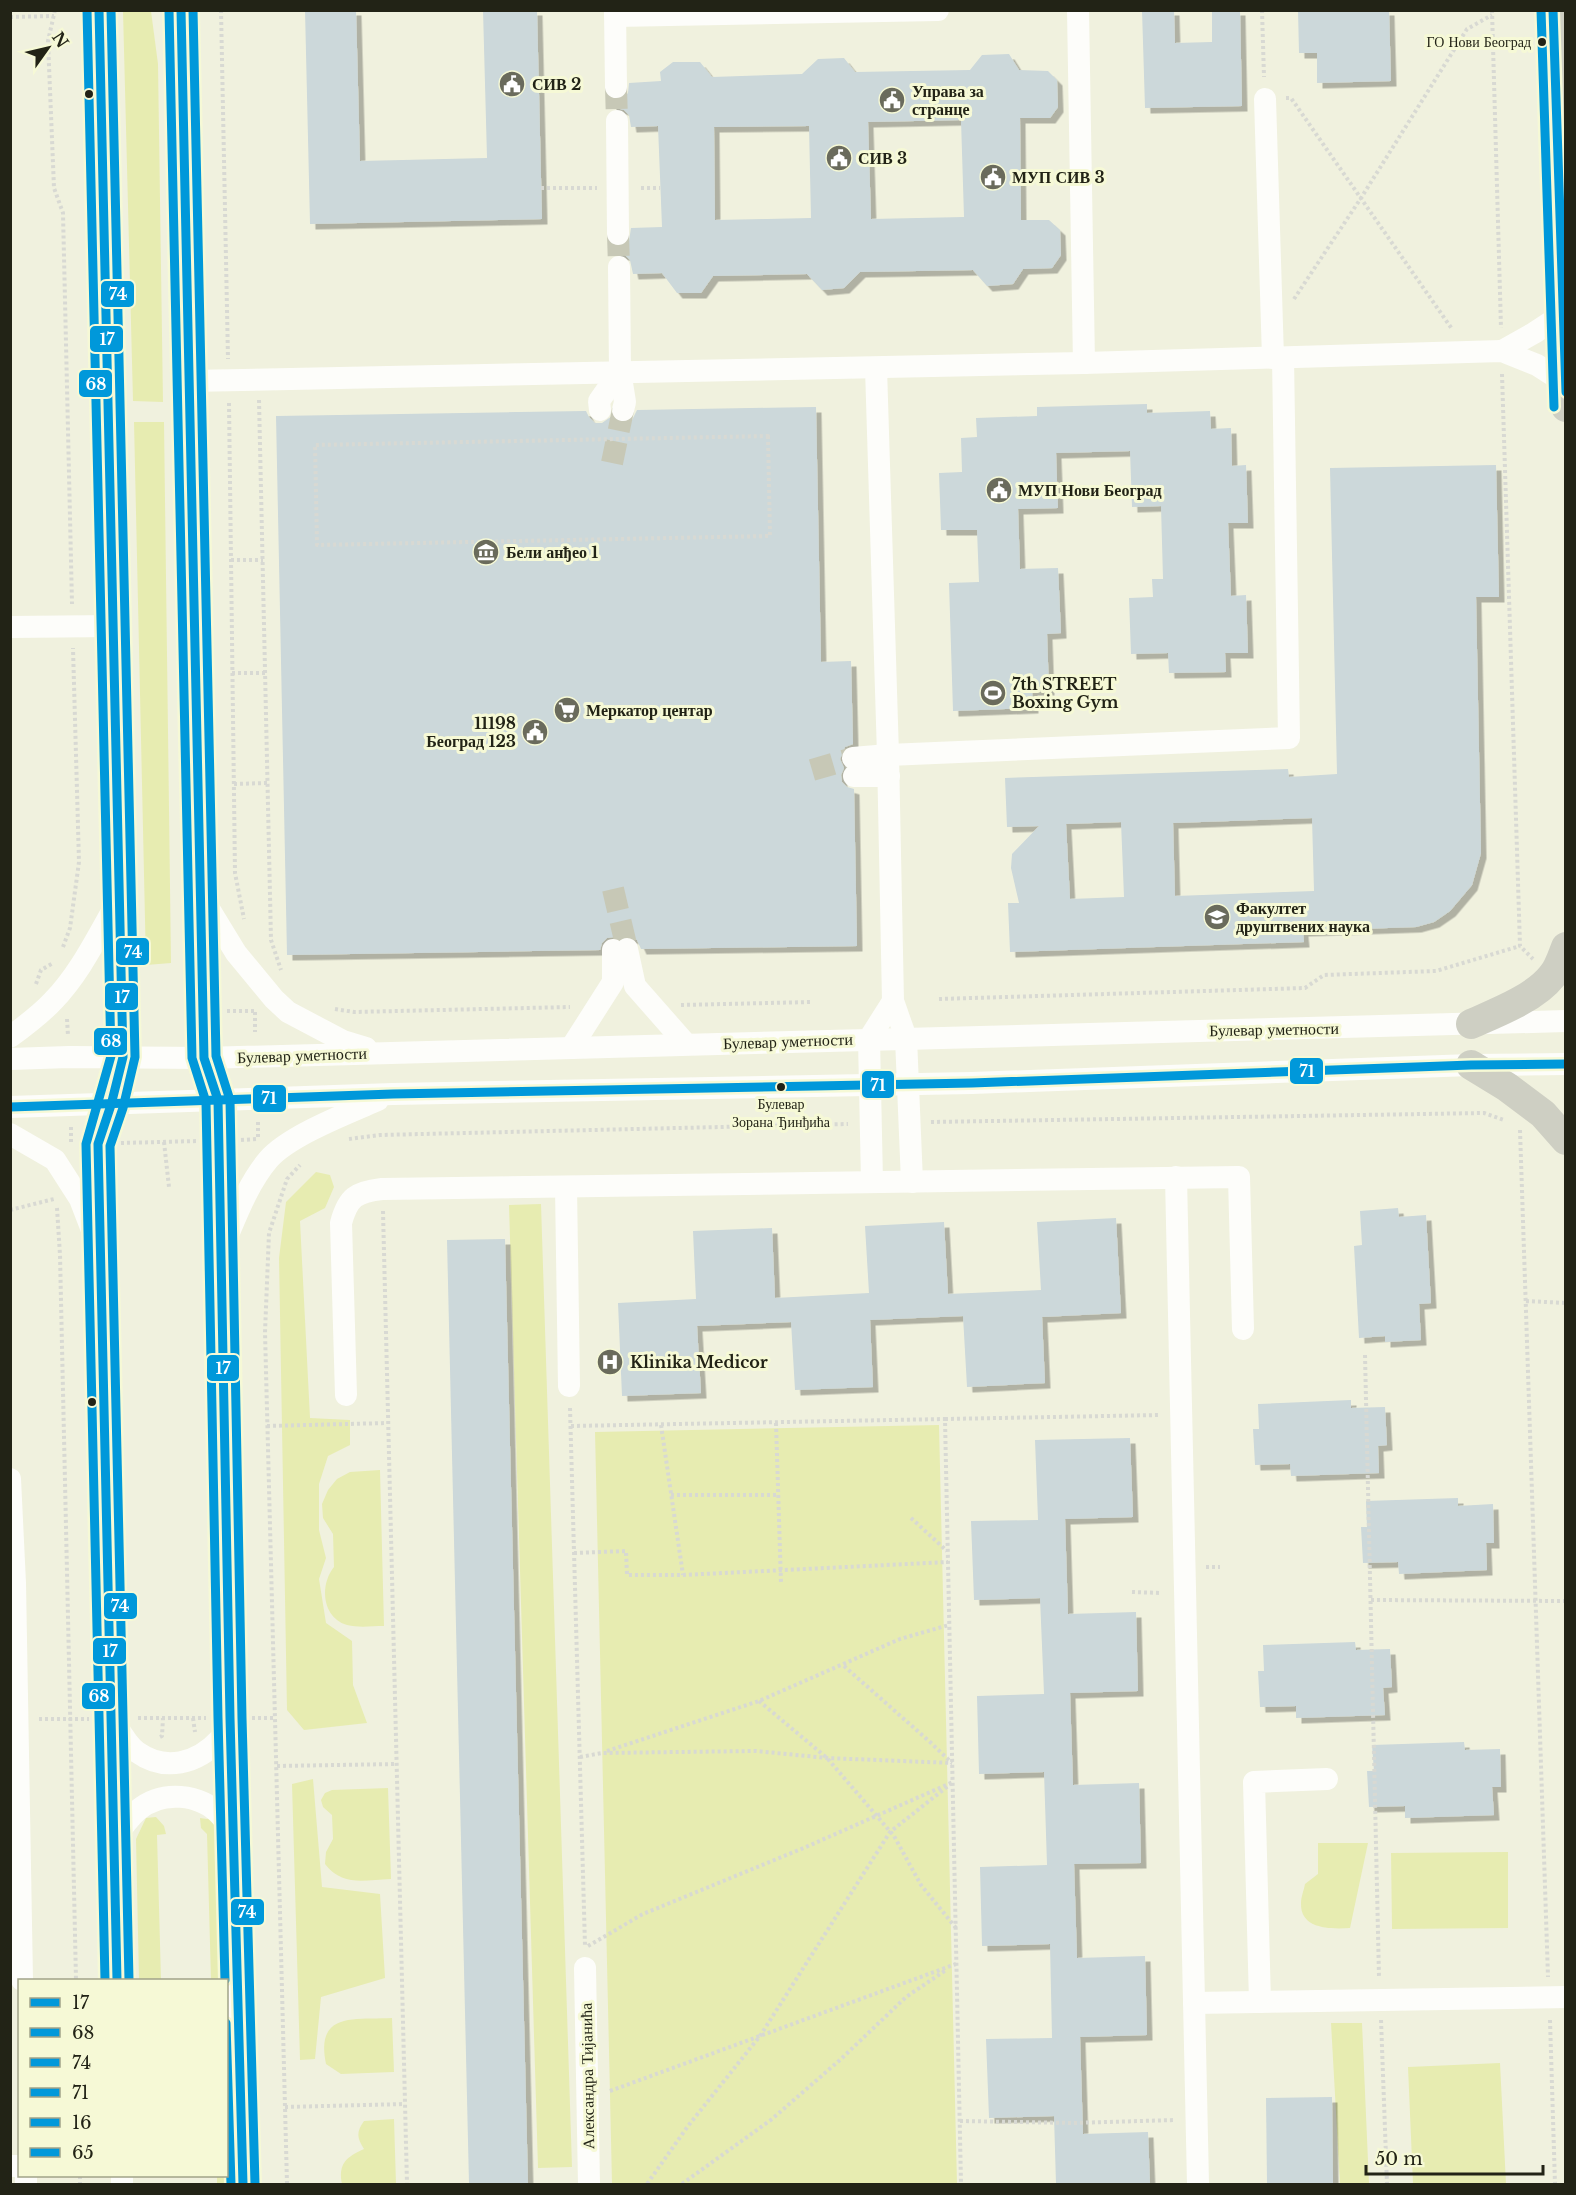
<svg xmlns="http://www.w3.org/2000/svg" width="1576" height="2195" viewBox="0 0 1576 2195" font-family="'Libre Baskerville',serif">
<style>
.green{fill:#e7ecb1}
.building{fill:#ccd8da;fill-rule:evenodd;filter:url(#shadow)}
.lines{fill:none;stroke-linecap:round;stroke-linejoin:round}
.minor-tunnel{stroke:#c7c8b6;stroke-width:22;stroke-dasharray:22 11;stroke-linecap:butt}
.path{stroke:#d8d9d3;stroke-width:4;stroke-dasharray:3 3;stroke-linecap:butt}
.minor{stroke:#fdfdfa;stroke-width:22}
.major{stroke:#cecfc3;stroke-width:30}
.bus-1-casing{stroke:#f6f9d6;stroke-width:14}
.bus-2-casing{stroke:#f6f9d6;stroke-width:14}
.bus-3-casing{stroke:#f6f9d6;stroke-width:14}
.bus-4-casing{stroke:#f6f9d6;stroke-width:14}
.bus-5-casing{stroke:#f6f9d6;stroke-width:14}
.bus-6-casing{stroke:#f6f9d6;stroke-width:14}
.bus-1{stroke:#0098da;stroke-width:9}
.bus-2{stroke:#0098da;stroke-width:9}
.bus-3{stroke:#0098da;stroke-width:9}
.bus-4{stroke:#0098da;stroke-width:9}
.bus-5{stroke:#0098da;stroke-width:9}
.bus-6{stroke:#0098da;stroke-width:9}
.bus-dot{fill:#222316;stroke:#f6f9d6;stroke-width:2}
.labels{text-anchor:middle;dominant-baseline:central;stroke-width:6;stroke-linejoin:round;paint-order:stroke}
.bus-label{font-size:14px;fill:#222316;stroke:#f6f9d6;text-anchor:end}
.poi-label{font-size:16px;font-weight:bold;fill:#222316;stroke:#f6f9d6;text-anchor:start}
.street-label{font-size:16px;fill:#222316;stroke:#f6f9d6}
.line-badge{stroke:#f6f9d6;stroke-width:2}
.badge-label{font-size:16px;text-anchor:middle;font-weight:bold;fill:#fff}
</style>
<defs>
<filter id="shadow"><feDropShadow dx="5.5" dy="5.5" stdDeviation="0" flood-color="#0004"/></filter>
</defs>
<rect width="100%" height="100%" fill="#f0f1de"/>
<!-- green -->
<g class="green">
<path d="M123,11H151L158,64L163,402L133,401Z"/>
<path d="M134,422H164L171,963L146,965Z"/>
<path d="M316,1172L330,1175L334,1187L325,1208L300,1221L310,1418L350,1420V1445L328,1456L319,1484V1530L326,1558L319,1579L326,1623L352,1641L353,1685L367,1723L304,1730L287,1710L279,1258L286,1202Z"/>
<path d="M541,1204L572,2167L538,2168L509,1205Z"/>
<path d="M939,1425L957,2184H612L595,1432Z"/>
<path d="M380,1470L384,1626C372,1626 359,1628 347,1625C321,1617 320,1584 334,1567L333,1534L323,1518L322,1504L328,1490L337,1479L350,1472Z"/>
<path d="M313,1779L322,1887L380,1894L385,1978L321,1997L315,2059L300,2060L292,1784Z"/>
<path d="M388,1788L391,1879C364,1880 343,1887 325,1864L326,1852L333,1839L332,1815L323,1807L321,1800L325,1793L332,1790Z"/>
<path d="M211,1816L226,1832L237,2184H217V2176H226V1980H211L207,1834L201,1828L200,1818L207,1819Z"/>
<path d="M156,1817L164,1826L166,1834L157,1835L161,1980H139L136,1839L146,1818Z"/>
<path d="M1318,1843H1368L1350,1928C1332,1929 1300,1930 1301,1903C1301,1897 1304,1890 1305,1884L1318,1874Z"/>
<path d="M1508,1852V1928L1392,1929L1391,1853Z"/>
<path d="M392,2018L394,2072L341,2074L326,2064C315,2011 355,2020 392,2018Z"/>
<path d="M1331,2023H1362L1369,2184H1340Z"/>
<path d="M1500,2063L1506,2184H1413L1408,2067Z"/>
<path d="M394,2119L396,2184H342C338,2164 346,2157 364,2149C357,2138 356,2132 364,2121Z"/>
</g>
<!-- building -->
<g class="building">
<path d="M305,10H356L360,161L487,158L483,10H537L542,219L310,224Z"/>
<path d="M1142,10H1174L1175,43L1212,42V10H1240L1242,106L1145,108Z"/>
<path d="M1298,10H1389L1391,81L1317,83V53H1299Z"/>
<path d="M1009,54L1019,70L1048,71L1057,80L1058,107L1050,118H1020L1021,220H1049L1060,230L1061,255L1052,268L1023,269L1013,284L987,286L973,270L860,272L844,288L822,290L807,274L713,276L701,293H677L662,273L633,274L630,260L625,255L615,254V247L624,246L629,241L631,228L662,227L658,126L631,127L629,115L624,110L617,108L611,109V99L617,100L623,98L628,93L629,83L661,81L660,72L673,62H700L712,77L802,74L818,59L844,58L855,72L970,70L982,55ZM961,120L964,217L871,219L868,122ZM809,126L811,218L715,220L714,127Z"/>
<path d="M1147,404V413L1210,411L1211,429L1231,428L1232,466L1246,465L1248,523H1228L1231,596L1246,595L1248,653H1225L1226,672L1169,673L1168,653L1131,654L1129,598L1153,597L1152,579H1163L1161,506L1132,507L1130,451L1056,453L1058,508L1018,509L1020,569L1058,568L1061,633L1047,634L1049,690H1032L1033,708L953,711L949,583L979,582L977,530H941L939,473L962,472L961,438L977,437L976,418L1037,416V407Z"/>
<path d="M816,407L821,662L851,661L853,744L845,747L840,759L844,768L841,775L842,782L847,787L854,789L857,946L641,949L637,940L625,936L619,938L614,937L607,938L602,943L600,950L287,955L276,416L586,411L589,417L595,423H602L612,416L620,423L632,420L637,410Z"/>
<path d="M1496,465L1499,597H1476L1481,853L1472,885L1450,911L1434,922L1416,927L1303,931L1304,942L1010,952L1008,903H1019L1011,868L1012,854L1039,826L1007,827L1005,778L1288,769L1289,777L1337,774L1330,468ZM1312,818L1314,891L1175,896L1173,823ZM1121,822L1124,897L1070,899L1066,824Z"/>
<path d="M1398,1208L1399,1217L1426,1215L1431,1303L1419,1304L1421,1340L1385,1342V1336L1359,1338L1354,1246L1362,1245L1360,1211Z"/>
<path d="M1116,1218L1121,1313L1042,1317L1045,1383L967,1387L963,1316L870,1320L873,1387L795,1390L791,1322L697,1326L701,1393L622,1396L618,1303L696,1299L693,1231L772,1228L775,1298L869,1293L865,1226L944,1222L948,1294L1041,1290L1037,1222Z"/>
<path d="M505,1239L528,2184H469L447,1240Z"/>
<path d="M1351,1400V1408L1385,1407L1387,1445L1378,1446L1379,1473L1291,1476L1290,1464L1255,1465L1253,1429H1259L1258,1404Z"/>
<path d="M1130,1438L1133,1517L1065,1519L1068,1614L1136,1612L1138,1691L1070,1693L1073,1785L1139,1783L1141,1863L1074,1864L1077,1958L1145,1956L1147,2035L1080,2037L1083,2134L1148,2132L1150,2184H1056L1054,2116L989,2118L986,2039L1052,2038L1050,1944L982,1946L980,1867L1047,1865L1044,1772L979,1774L977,1696L1044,1694L1040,1598L974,1600L971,1521L1038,1520L1035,1440Z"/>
<path d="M1458,1498V1506L1493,1504L1494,1543H1486L1487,1570L1399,1574L1398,1562L1363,1563L1361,1527H1367L1366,1501Z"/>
<path d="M1355,1642L1356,1650L1390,1649L1392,1687L1383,1688L1385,1715L1296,1718V1706L1260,1707L1258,1671H1264L1263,1645Z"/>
<path d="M1464,1742L1465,1750L1500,1749L1501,1787H1492L1494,1815L1405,1818V1806L1369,1807L1367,1771H1374L1372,1745Z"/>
<path d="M1332,2097L1333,2184H1267L1266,2098Z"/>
</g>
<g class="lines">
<!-- minor-tunnel -->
<g class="minor-tunnel">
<path d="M616,87L617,121"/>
<path d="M618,234L619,267"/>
<path d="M612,463L623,410"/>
<path d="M812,770L853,758"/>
<path d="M613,889L627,949"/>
</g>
<!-- path -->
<g class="path">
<path d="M55,10L48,41L54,188L63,213L72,604"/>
<path d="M221,10L228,359"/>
<path d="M1262,10L1264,77"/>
<path d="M1492,10L1501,328"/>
<path d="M10,17L54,16"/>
<path d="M1286,98H1291L1452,329"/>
<path d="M541,188H597"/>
<path d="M641,188H660"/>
<path d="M1294,299L1361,198L1467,29L1492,15"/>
<path d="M1502,374L1520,946L1533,959"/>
<path d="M259,400L271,940L281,970"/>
<path d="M229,403L235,873L244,919"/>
<path d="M768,436L770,536L317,545L315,445Z"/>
<path d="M231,560H263"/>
<path d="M232,673H265"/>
<path d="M234,784L267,783"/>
<path d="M63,947L70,928L79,862L73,648"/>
<path d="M36,984L41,970L53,963"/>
<path d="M939,999L1305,988L1324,975L1436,971L1520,946"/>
<path d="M681,1005L812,1002"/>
<path d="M335,1009L354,1012L570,1007"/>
<path d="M227,1011H254"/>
<path d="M255,1012V1032"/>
<path d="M67,1019L68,1036"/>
<path d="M258,1122V1137"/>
<path d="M931,1122L1484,1113L1504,1120"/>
<path d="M71,1127V1144"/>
<path d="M1520,1130L1548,1977"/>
<path d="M349,1139L380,1135L848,1124"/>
<path d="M241,1140L258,1139"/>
<path d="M164,1142L169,1187"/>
<path d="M121,1143L198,1141"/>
<path d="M57,1208L60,1255L76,1980"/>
<path d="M10,1210L54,1199"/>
<path d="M383,1211L407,2184"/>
<path d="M1526,1301L1566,1303"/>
<path d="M1365,1355L1379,1977"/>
<path d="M570,1408L585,1946"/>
<path d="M945,1419L1160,1415"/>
<path d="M776,1423L781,1583"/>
<path d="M661,1425L683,1575"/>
<path d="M267,1426L387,1423"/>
<path d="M571,1426L945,1419L961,2184"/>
<path d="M671,1495H778"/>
<path d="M911,1518L947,1551"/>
<path d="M574,1553L626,1551L627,1575H683L948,1562"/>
<path d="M1206,1567H1220"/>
<path d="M1132,1592L1162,1593"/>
<path d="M1371,1600L1566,1601"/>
<path d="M844,1666L930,1742L952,1763"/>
<path d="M759,1701L827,1758L894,1836L921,1885L956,1928"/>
<path d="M138,1718H206"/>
<path d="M193,1718L195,1732"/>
<path d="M252,1718H276"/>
<path d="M39,1719H89"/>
<path d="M160,1737L162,1736L163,1718"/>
<path d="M607,1751L759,1701L900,1639L949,1625"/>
<path d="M580,1757L602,1753L756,1751L827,1758L952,1763"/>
<path d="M277,1766L397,1764"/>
<path d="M588,1946L643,1914L806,1847L953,1782L890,1832L760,2036L688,2126L647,2184"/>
<path d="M1381,2020L1387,2184"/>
<path d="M1550,2020L1555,2184"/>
<path d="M610,2091L956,1964"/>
<path d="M285,2107L405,2104"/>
<path d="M960,2121L1073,2123L1175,2120"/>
<path d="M80,2176V2184"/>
<path d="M287,2184L265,1332L269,1233L287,1179L300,1165"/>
<path d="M682,2184L772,2119L841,2059L906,1997L946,1970"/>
</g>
<!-- minor -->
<g class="minor">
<path d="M99,10L123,1057L111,1105L98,1144L117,1980"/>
<path d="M181,10L204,1058L218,1100L230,1718L243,2184"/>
<path d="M615,10L616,87"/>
<path d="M1078,10L1084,363"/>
<path d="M615,16L938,10"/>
<path d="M1265,99L1273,358"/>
<path d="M617,121L618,234"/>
<path d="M619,267L620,371L625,402L623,410"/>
<path d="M1502,351L1534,333L1563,314"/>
<path d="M876,368L888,755L893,1001L906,1038L912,1182"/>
<path d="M188,381L1084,363L1502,351L1537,365L1565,383"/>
<path d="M600,410L599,401L620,371"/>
<path d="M10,627L113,626"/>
<path d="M853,758L888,755L1289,738L1283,358"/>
<path d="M854,776H889"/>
<path d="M200,894L236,953L274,999L288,1012L343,1041L366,1048"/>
<path d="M627,949L635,986L686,1044"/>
<path d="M10,1037C25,1026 41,1014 53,1001C81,972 98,935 118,901"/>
<path d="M571,1048L613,982V950"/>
<path d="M10,1059L69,1057L204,1058L1566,1021"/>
<path d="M10,1107L393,1094L972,1083L1471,1065L1566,1064"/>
<path d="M10,1134L55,1160L80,1199L95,1238"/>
<path d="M1176,1177L1198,2184"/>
<path d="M872,1182L869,1039L893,1001"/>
<path d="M566,1187L569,1386"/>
<path d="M225,1242C237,1214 248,1184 268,1160C288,1136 348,1113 378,1100"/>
<path d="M346,1395L341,1223C348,1197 356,1192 382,1189L1239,1177L1243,1329"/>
<path d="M10,1479L15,1583L22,1980"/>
<path d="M112,1718C119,1729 126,1744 137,1752C165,1772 197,1764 220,1739C224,1734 227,1725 230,1718"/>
<path d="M114,1839C121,1829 129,1818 138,1810C162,1790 200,1793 221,1816C226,1822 229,1830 234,1836"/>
<path d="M585,1968L589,2184"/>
<path d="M1260,2002L1254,1782L1327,1779"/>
<path d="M1194,2003L1566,1997"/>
<path d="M10,2166H20"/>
<path d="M26,2176V2184"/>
<path d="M122,2176V2184"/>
</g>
<!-- major -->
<g class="major">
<path d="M1553,10L1566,407"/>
<path d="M1471,1024C1496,1013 1535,998 1552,976C1559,968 1562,957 1566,947"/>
<path d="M1471,1065L1507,1087L1543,1114L1566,1140"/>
</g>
<defs>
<g id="bus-1">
<path d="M99,10L123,1057L111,1105L98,1144L117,1980"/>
<path d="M181,10L204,1058L218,1100L230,1718L243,2184"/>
</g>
<g id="bus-2">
<path d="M87,10L111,1056L86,1144L105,1980"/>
<path d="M169,10L192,1058L206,1102L218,1718L225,1980"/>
<path d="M226,2023L231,2184"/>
</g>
<g id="bus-3">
<path d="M111,10L135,1057L123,1108L110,1146L129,1980"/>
<path d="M193,10L216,1056L230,1100L242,1718L255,2184"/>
</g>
<path id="bus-4" d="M10,1107L393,1094L972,1083L1471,1065L1566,1064"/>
<path id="bus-5" d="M1553,10L1566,392"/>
<path id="bus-6" d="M1541,10L1554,407"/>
</defs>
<!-- bus-1 casing -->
<use href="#bus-1" class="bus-1-casing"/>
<!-- bus-2 casing -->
<use href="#bus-2" class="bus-2-casing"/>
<!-- bus-3 casing -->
<use href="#bus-3" class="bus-3-casing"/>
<!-- bus-4 casing -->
<use href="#bus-4" class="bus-4-casing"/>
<!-- bus-5 casing -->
<use href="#bus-5" class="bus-5-casing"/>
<!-- bus-6 casing -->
<use href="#bus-6" class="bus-6-casing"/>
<!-- bus-1 -->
<use href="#bus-1" class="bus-1"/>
<!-- bus-2 -->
<use href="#bus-2" class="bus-2"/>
<!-- bus-3 -->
<use href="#bus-3" class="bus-3"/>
<!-- bus-4 -->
<use href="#bus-4" class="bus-4"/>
<!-- bus-5 -->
<use href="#bus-5" class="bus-5"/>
<!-- bus-6 -->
<use href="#bus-6" class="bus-6"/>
</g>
<!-- icons -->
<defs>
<symbol id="civic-disc" viewBox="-11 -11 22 22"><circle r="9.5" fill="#6a6b5c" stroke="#f6f9d6"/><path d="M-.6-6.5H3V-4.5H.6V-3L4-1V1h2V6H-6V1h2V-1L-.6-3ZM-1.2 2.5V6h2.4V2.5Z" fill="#fff"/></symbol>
<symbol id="museum-disc" viewBox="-11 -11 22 22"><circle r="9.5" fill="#6a6b5c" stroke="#f6f9d6"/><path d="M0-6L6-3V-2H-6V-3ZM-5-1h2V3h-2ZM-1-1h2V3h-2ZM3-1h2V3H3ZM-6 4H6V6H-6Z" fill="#fff"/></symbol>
<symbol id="stadium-disc" viewBox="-11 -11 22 22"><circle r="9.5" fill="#6a6b5c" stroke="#f6f9d6"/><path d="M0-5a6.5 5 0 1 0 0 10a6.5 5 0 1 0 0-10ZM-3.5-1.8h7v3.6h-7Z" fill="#fff"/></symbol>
<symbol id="supermarket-disc" viewBox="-11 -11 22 22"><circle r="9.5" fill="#6a6b5c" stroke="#f6f9d6"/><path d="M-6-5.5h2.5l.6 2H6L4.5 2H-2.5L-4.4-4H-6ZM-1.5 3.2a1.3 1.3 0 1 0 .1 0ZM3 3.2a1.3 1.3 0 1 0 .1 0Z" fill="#fff"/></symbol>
<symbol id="university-disc" viewBox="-11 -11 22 22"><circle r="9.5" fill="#6a6b5c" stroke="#f6f9d6"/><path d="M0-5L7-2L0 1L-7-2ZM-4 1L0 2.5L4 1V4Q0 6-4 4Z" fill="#fff"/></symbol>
<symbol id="hospital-disc" viewBox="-11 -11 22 22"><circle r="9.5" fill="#6a6b5c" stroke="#f6f9d6"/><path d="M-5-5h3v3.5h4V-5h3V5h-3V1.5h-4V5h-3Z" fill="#fff"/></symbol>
</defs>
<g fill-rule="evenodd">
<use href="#civic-disc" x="497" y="69" width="30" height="30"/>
<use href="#civic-disc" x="877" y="85" width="30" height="30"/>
<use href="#civic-disc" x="824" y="143" width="30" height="30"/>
<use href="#civic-disc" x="978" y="162" width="30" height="30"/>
<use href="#civic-disc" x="984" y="475" width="30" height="30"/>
<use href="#museum-disc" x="471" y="537" width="30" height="30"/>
<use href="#stadium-disc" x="978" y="678" width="30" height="30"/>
<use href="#supermarket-disc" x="552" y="695" width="30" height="30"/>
<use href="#civic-disc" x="520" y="717" width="30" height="30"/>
<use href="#university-disc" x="1202" y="902" width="30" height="30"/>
<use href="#hospital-disc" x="595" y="1347" width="30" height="30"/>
</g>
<!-- markers -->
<g class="bus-dot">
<circle cx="1542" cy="42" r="5"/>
<circle cx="89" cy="94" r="5"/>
<circle cx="781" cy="1087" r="5"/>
<circle cx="92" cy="1402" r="5"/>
</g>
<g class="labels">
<!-- bus labels -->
<g class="bus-label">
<text x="1531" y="42">ГО Нови Београд</text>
<text x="781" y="1104" text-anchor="middle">Булевар<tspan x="781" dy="18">Зорана Ђинђића</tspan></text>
</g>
<!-- poi labels -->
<g class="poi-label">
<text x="532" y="84">СИВ 2</text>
<text x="912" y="91">Управа за<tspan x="912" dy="18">странце</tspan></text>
<text x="858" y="158">СИВ 3</text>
<text x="1012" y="177">МУП СИВ 3</text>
<text x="1018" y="490">МУП Нови Београд</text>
<text x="506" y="552">Бели анђео 1</text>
<text x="1012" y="684">7th STREET<tspan x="1012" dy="18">Boxing Gym</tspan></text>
<text x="586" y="710">Меркатор центар</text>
<text x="516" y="723" text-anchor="end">11198<tspan x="516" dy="18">Београд 123</tspan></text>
<text x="1236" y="908">Факултет<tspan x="1236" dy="18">друштвених наука</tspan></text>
<text x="630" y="1362">Klinika Medicor</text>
</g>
<!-- street labels -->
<g class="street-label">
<text transform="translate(1274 1029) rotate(-1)">Булевар уметности</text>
<text transform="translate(788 1041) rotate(-2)">Булевар уметности</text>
<text transform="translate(302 1055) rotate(-2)">Булевар уметности</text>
<text transform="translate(587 2076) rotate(-91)">Александра Тијанића</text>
</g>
</g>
<g class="line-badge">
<rect x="100" y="280" width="35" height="28" rx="6" fill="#0098da"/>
<rect x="89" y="325" width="35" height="28" rx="6" fill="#0098da"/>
<rect x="78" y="369" width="35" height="29" rx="6" fill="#0098da"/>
<rect x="115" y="937" width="35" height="29" rx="6" fill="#0098da"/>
<rect x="104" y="982" width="35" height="29" rx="6" fill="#0098da"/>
<rect x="93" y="1027" width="35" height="29" rx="6" fill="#0098da"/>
<rect x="1289" y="1057" width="35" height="28" rx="6" fill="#0098da"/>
<rect x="861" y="1070" width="34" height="29" rx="6" fill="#0098da"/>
<rect x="252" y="1084" width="35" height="29" rx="6" fill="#0098da"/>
<rect x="206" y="1354" width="34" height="28" rx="6" fill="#0098da"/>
<rect x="103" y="1592" width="35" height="28" rx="6" fill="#0098da"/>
<rect x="92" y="1637" width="35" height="28" rx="6" fill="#0098da"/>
<rect x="81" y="1682" width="35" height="28" rx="6" fill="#0098da"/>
<rect x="230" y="1898" width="35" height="28" rx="6" fill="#0098da"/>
</g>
<g class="badge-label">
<text x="118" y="300">74</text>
<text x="107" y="345">17</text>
<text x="96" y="390">68</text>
<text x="133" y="958">74</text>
<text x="122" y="1003">17</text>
<text x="111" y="1047">68</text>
<text x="1307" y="1077">71</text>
<text x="878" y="1091">71</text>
<text x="269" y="1104">71</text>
<text x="223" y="1374">17</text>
<text x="120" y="1612">74</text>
<text x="110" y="1657">17</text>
<text x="99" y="1702">68</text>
<text x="247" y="1918">74</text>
</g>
<!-- border -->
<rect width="1576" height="2195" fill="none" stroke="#222316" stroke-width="24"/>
<!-- legend -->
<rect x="18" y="1979" width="210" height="198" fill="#f6f9d6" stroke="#a1a389" stroke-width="1.5"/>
<rect x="30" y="1998" width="30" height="9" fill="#0098da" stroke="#a1a389" stroke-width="1.5"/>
<text x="72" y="2009" font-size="18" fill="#222316">17</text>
<rect x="30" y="2028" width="30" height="9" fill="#0098da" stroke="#a1a389" stroke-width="1.5"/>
<text x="72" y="2039" font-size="18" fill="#222316">68</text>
<rect x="30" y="2058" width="30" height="9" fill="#0098da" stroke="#a1a389" stroke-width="1.5"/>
<text x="72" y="2069" font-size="18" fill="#222316">74</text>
<rect x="30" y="2088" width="30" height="9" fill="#0098da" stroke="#a1a389" stroke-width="1.5"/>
<text x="72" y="2099" font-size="18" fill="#222316">71</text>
<rect x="30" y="2118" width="30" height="9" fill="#0098da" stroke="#a1a389" stroke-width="1.5"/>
<text x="72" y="2129" font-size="18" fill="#222316">16</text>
<rect x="30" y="2148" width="30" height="9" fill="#0098da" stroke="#a1a389" stroke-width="1.5"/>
<text x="72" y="2159" font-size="18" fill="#222316">65</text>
<!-- north arrow -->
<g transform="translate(48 48) rotate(56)" stroke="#f6f9d6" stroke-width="4.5" paint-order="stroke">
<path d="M0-4.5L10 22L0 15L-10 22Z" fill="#222316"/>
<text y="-9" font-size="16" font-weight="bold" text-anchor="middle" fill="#222316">N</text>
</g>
<!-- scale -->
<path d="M1366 2165v9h177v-9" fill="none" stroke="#222316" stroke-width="3"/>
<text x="1375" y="2165" font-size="18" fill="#222316" stroke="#f6f9d6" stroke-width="4.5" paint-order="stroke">50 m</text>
</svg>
